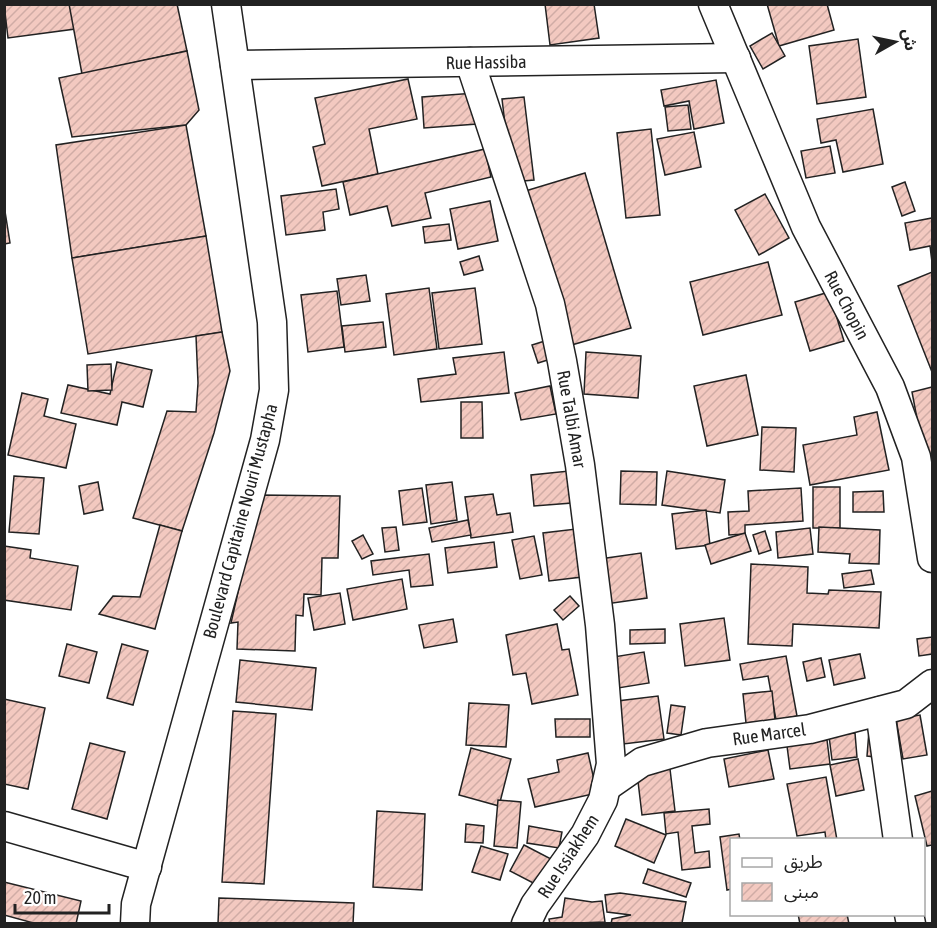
<svg xmlns="http://www.w3.org/2000/svg" width="937" height="928" viewBox="0 0 937 928" font-family="'Asap Condensed','Noto Sans Arabic',sans-serif">
<style>
.building{fill:url(#building-hatch);stroke:#222;stroke-width:1.5}
.lines{fill:none;stroke-linecap:round;stroke-linejoin:round}
.street-casing{stroke:#222;stroke-width:31}
.street{stroke:#fff;stroke-width:28}
.labels{text-anchor:middle;dominant-baseline:central;stroke-width:4.5;stroke-linejoin:round;paint-order:stroke}
.street-label{font-size:18px;fill:#222;stroke:#fff}
</style>
<defs>
<pattern id="building-hatch" width="6" height="6" patternUnits="userSpaceOnUse" patternTransform="scale(1.5)"><rect width="6" height="6" fill="#f3c9c0"/><path d="M-1 1l2-2M0 6l6-6M5 7l2-2" fill="none" stroke="#d0aca5"/></pattern>
</defs>
<rect width="100%" height="100%" fill="#fff"/>
<!-- building -->
<g class="building">
<path d="M4,4H72L75,29L8,38Z"/>
<path d="M69,4H177L187,51L82,74Z"/>
<path d="M545,4H594L599,38L550,45Z"/>
<path d="M767,4H827L834,30L779,46Z"/>
<path d="M772,33L785,56L763,69L750,46Z"/>
<path d="M858,39L866,97L817,104L809,46Z"/>
<path d="M187,51L199,110L186,125L72,137L59,78Z"/>
<path d="M408,79L417,119L369,129L378,174L322,186L313,147L325,144L315,98Z"/>
<path d="M716,80L724,123L694,129L689,101L664,106L661,90Z"/>
<path d="M475,93L477,124L424,128L422,97Z"/>
<path d="M524,97L534,180L512,182L502,99Z"/>
<path d="M688,105L691,129L668,131L665,107Z"/>
<path d="M873,109L883,164L843,172L836,140L821,143L817,119Z"/>
<path d="M186,125L206,236L72,258L56,145Z"/>
<path d="M651,129L660,215L626,218L617,133Z"/>
<path d="M694,132L701,167L665,175L657,139Z"/>
<path d="M830,146L835,173L806,178L801,151Z"/>
<path d="M485,149L491,177L425,193L431,218L392,226L387,206L350,215L343,182Z"/>
<path d="M585,173L631,328L568,346L522,192Z"/>
<path d="M905,182L915,211L902,216L892,187Z"/>
<path d="M336,189L339,209L323,212L325,230L286,235L281,196Z"/>
<path d="M765,194L789,238L759,255L735,210Z"/>
<path d="M490,201L498,241L458,249L450,209Z"/>
<path d="M4,205L10,243L4,244Z"/>
<path d="M932,218V262L930,246L910,250L905,223Z"/>
<path d="M449,224L451,240L425,243L423,227Z"/>
<path d="M206,236L222,332L88,354L72,258Z"/>
<path d="M479,256L483,270L464,275L460,262Z"/>
<path d="M768,262L782,315L703,335L690,282Z"/>
<path d="M932,272V372L898,286Z"/>
<path d="M366,275L370,301L341,305L337,279Z"/>
<path d="M429,288L437,349L394,355L386,294Z"/>
<path d="M475,288L482,344L439,349L432,293Z"/>
<path d="M337,291L344,347L308,352L301,295Z"/>
<path d="M829,292L844,341L810,351L795,302Z"/>
<path d="M383,322L386,347L345,352L342,326Z"/>
<path d="M222,332L230,371L214,433L182,531L133,518L167,411L196,412L198,383L196,336Z"/>
<path d="M548,340L554,358L538,363L532,345Z"/>
<path d="M504,352L509,393L421,402L418,379L456,374L453,358Z"/>
<path d="M586,352L641,356L638,398L584,394Z"/>
<path d="M117,362L152,370L143,407L122,402L117,425L61,413L68,385L110,394Z"/>
<path d="M111,364L112,390L88,391L87,365Z"/>
<path d="M746,375L758,435L707,446L694,386Z"/>
<path d="M550,386L556,414L521,420L515,393Z"/>
<path d="M932,387V481L929,482L912,392Z"/>
<path d="M22,393L48,399L44,416L76,424L66,468L8,455Z"/>
<path d="M461,402H482L483,438H461Z"/>
<path d="M877,412L889,470L810,485L803,445L857,435L854,417Z"/>
<path d="M762,427L796,428L794,472L760,470Z"/>
<path d="M569,471L572,503L534,506L531,475Z"/>
<path d="M621,471L657,472L656,505L620,504Z"/>
<path d="M667,471L725,480L720,513L662,505Z"/>
<path d="M14,476L44,478L39,534L9,532Z"/>
<path d="M98,482L103,510L84,514L79,486Z"/>
<path d="M452,482L457,520L431,524L426,485Z"/>
<rect x="813" y="487" width="27" height="41"/>
<path d="M422,488L427,522L403,525L399,491Z"/>
<path d="M801,488L803,521L745,525V534L729,535L728,512L749,511L748,491Z"/>
<path d="M883,491L884,512H853V492Z"/>
<path d="M493,494L497,515L510,513L513,532L471,538L465,497Z"/>
<path d="M260,495L340,496L338,558H322L321,595L304,594L303,616L296,615L295,651L237,649L238,622L231,623Z"/>
<path d="M706,510L710,545L676,549L672,514Z"/>
<path d="M468,520L471,535L432,542L429,528Z"/>
<path d="M160,525L182,531L155,629L99,614L113,596L140,597Z"/>
<path d="M396,527L399,550L385,552L382,528Z"/>
<path d="M819,527L880,530L879,564L849,563L850,554L818,552Z"/>
<path d="M810,528L813,554L778,558L776,532Z"/>
<path d="M576,529L582,577L549,581L543,533Z"/>
<path d="M765,531L771,550L759,554L753,535Z"/>
<path d="M745,533L751,551L711,564L705,545Z"/>
<path d="M363,535L373,554L362,559L352,541Z"/>
<path d="M534,536L542,575L520,579L512,540Z"/>
<path d="M494,542L497,567L448,573L445,548Z"/>
<path d="M4,546L31,550L30,558L78,566L71,610L4,600Z"/>
<path d="M641,553L647,598L599,605L593,560Z"/>
<path d="M429,554L433,585L411,587L409,570L373,575L371,561Z"/>
<path d="M751,564L808,567L807,593L828,594L829,590L881,592L879,628L793,624L792,646L748,644Z"/>
<path d="M871,570L874,584L844,588L842,574Z"/>
<path d="M402,579L407,609L353,620L347,589Z"/>
<path d="M340,593L345,624L314,630L308,598Z"/>
<path d="M570,596L579,606L563,620L554,610Z"/>
<path d="M724,618L730,660L685,666L680,624Z"/>
<path d="M453,619L457,642L424,648L419,625Z"/>
<path d="M557,624L562,650L569,649L578,695L532,704L526,673L513,675L506,635Z"/>
<path d="M665,629V643L630,644V630Z"/>
<path d="M932,637V654L919,656L917,639Z"/>
<path d="M67,644L97,652L89,683L59,676Z"/>
<path d="M122,644L148,651L133,705L107,698Z"/>
<path d="M644,652L649,683L612,689L607,658Z"/>
<path d="M860,654L865,678L834,685L829,660Z"/>
<path d="M786,656L797,716L776,720L768,676L743,680L740,664Z"/>
<path d="M821,658L825,677L807,681L803,662Z"/>
<path d="M240,660L316,668L312,710L236,702Z"/>
<path d="M772,691L775,720L746,723L743,694Z"/>
<path d="M658,696L664,739L615,745L609,702Z"/>
<path d="M4,699L45,708L28,789L4,784Z"/>
<path d="M469,703L509,705L506,747L466,745Z"/>
<path d="M671,705L685,707L681,735L667,733Z"/>
<path d="M233,711L276,714L264,884L222,882Z"/>
<path d="M920,715L927,755L903,759L896,719Z"/>
<path d="M555,719H590V737H556Z"/>
<path d="M869,731L885,758L867,756Z"/>
<path d="M855,733L857,757L832,760L829,736Z"/>
<path d="M827,740L830,764L790,769L787,746Z"/>
<path d="M90,743L125,752L107,819L72,809Z"/>
<path d="M471,748L511,759L499,806L459,795Z"/>
<path d="M768,750L774,779L729,787L724,759Z"/>
<path d="M588,753L597,793L535,807L528,779L559,772L557,760Z"/>
<path d="M858,759L864,790L836,796L830,765Z"/>
<path d="M670,769L675,811L642,815L637,773Z"/>
<path d="M826,777L837,840H826L825,832L797,836L787,784Z"/>
<path d="M932,791V845L927,846L915,796Z"/>
<path d="M498,800L521,802L517,848L494,846Z"/>
<path d="M709,809L710,824L692,826L695,853L709,851L710,867L682,870L678,832L666,834L664,813Z"/>
<path d="M377,811L425,814L422,890L373,887Z"/>
<path d="M626,819L666,835L654,863L615,846Z"/>
<path d="M466,824L484,826L483,843L465,842Z"/>
<path d="M529,826L562,832L559,848L527,843Z"/>
<path d="M739,834L740,840H732V889L727,890L720,837Z"/>
<path d="M524,845L553,860L539,886L510,871Z"/>
<path d="M481,846L508,854L500,880L472,872Z"/>
<path d="M648,869L691,883L686,897L643,883Z"/>
<path d="M4,882L81,901L76,924H37L4,915Z"/>
<path d="M620,893L686,902L682,923L611,924L612,919L631,915L607,912L605,895Z"/>
<path d="M219,898L354,903L353,924H218Z"/>
<path d="M565,898L592,902L602,901L605,922L550,924L549,919L562,917Z"/>
<path d="M798,914H847L849,924H800Z"/>
</g>
<g class="lines">
<defs>
<g id="street">
<path d="M713,4L806,227L890,387L916,457L932,558"/>
<path d="M470,62L550,304L562,361L580,465L600,625L611,764L603,800L585,835L535,905L526,924"/>
<path d="M235,65L736,58"/>
<path d="M880,711L898,840"/>
<path d="M606,787L642,762L707,743L810,729L906,704L932,684"/>
<path d="M4,826L147,867"/>
<path d="M909,914L911,924"/>
<path d="M135,924L136,904L265,440L274,390L272,322L226,4"/>
</g>
</defs>
<!-- street casing -->
<use href="#street" class="street-casing"/>
<!-- street -->
<use href="#street" class="street"/>
</g>
<g class="labels">
<!-- street labels -->
<g class="street-label">
<text transform="translate(486 62) rotate(-1)">Rue Hassiba</text>
<text transform="translate(847 305) rotate(62)">Rue Chopin</text>
<text transform="translate(572 419) rotate(80)">Rue Talbi Amar</text>
<text transform="translate(240 521) rotate(-75)">Boulevard Capitaine Nouri Mustapha</text>
<text transform="translate(769 734) rotate(-8)">Rue Marcel</text>
<text transform="translate(568 856) rotate(-57)">Rue Issiakhem</text>
</g>
</g>
<!-- border -->
<rect width="937" height="928" fill="none" stroke="#222222" stroke-width="12"/>
<!-- legend -->
<rect x="730" y="838" width="195" height="78" fill="#ffffff" stroke="#a7a7a7" stroke-width="1.5"/>
<rect x="742" y="858" width="30" height="9" fill="#ffffff" stroke="#a7a7a7" stroke-width="1.5"/>
<text x="784" y="868" font-size="18" fill="#222222">طريق</text>
<rect x="742" y="883" width="30" height="18" fill="url(#building-hatch)" stroke="#a7a7a7" stroke-width="1.5"/>
<text x="784" y="898" font-size="18" fill="#222222">مبنى</text>
<!-- north arrow -->
<g transform="translate(895 42) rotate(81)" stroke="#ffffff" stroke-width="4.5" paint-order="stroke">
<path d="M0-4.5L10 22L0 15L-10 22Z" fill="#222222"/>
<text y="-9" font-size="16" font-weight="bold" text-anchor="middle" fill="#222222">ش</text>
</g>
<!-- scale -->
<path d="M15 904v9h94v-9" fill="none" stroke="#222222" stroke-width="3"/>
<text x="24" y="904" font-size="18" fill="#222222" stroke="#ffffff" stroke-width="4.5" paint-order="stroke">20 m</text>
</svg>
